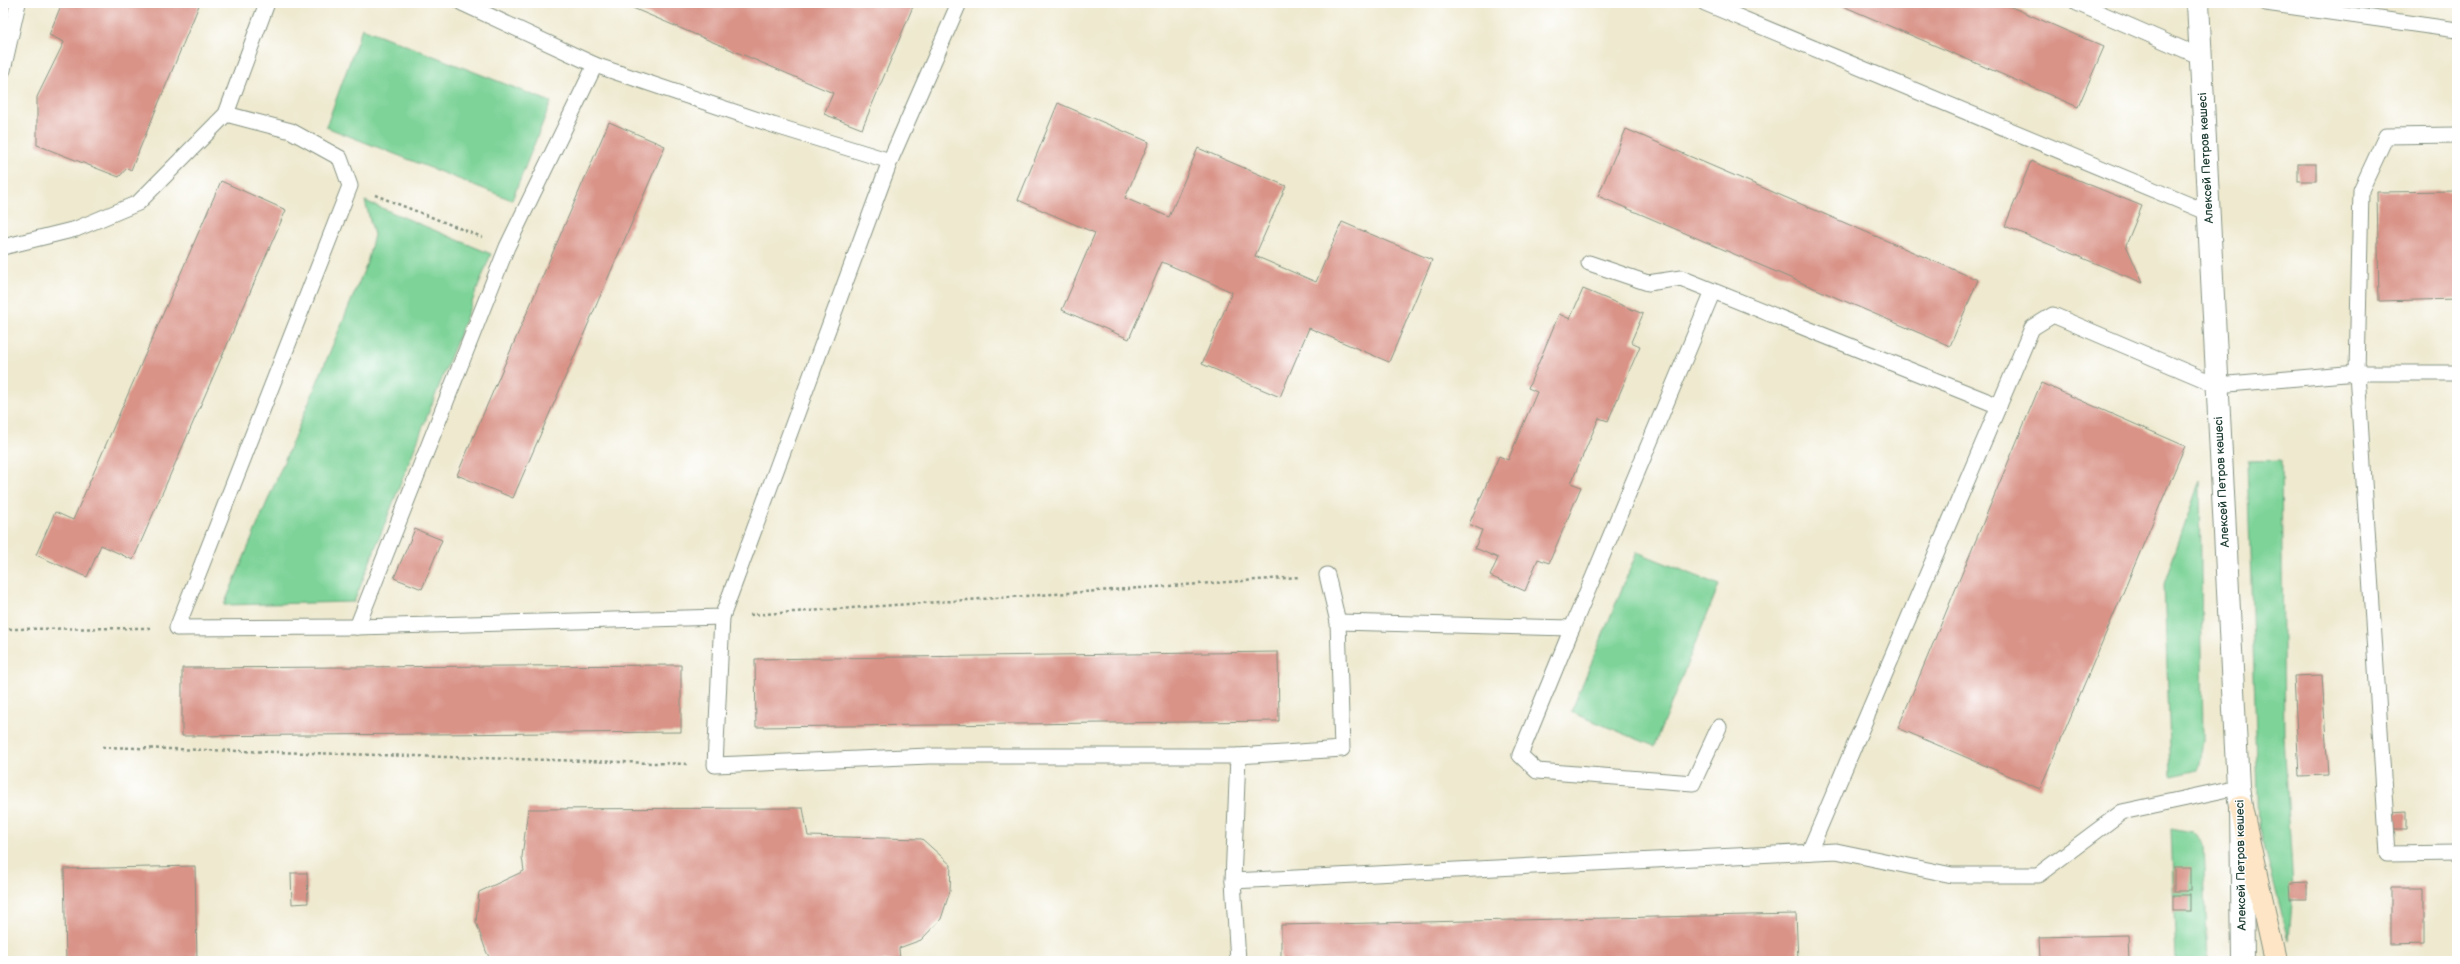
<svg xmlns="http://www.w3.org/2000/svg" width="2460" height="964" viewBox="0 0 2460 964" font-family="'Balsamiq Sans',sans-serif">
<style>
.green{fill:#7dd398;stroke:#4e8866}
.building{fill:#d99387}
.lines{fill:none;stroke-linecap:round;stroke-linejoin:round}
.service-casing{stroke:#869382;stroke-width:17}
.tertiary-casing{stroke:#869382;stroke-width:24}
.secondary-casing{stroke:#869382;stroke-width:24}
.path{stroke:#869382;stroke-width:2.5;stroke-dasharray:3 3;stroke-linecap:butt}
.service{stroke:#fff;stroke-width:15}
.tertiary{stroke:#fff;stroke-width:22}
.secondary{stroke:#fde5c5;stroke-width:22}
.labels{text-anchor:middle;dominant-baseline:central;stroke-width:3;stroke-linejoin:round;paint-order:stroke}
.street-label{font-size:12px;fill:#1f3d34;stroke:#fff}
</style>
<rect width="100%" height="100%" fill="#fff"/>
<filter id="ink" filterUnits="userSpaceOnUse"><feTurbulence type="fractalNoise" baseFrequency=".025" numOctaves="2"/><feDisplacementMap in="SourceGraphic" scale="8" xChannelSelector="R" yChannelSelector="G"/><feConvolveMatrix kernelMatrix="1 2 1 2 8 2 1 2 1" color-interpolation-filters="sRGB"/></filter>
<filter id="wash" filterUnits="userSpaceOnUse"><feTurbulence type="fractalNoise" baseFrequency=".012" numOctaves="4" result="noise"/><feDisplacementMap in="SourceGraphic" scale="16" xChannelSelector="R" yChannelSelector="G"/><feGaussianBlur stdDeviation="0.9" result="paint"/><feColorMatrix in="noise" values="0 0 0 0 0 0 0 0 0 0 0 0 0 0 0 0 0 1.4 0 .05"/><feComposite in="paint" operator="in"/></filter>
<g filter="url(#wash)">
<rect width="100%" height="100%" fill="#eee9cf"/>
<!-- green -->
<g class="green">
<path d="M362,28L551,102L512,200L326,127Z"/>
<path d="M365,201L491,254L354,602L224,605L367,263L374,235Z"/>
<path d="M2281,460L2284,737L2293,888L2289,941L2259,826L2247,461Z"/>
<path d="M2200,480L2203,741L2198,770L2171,776L2164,584Z"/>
<path d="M1637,552L1719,585L1654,746L1571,712Z"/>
<path d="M2171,828L2192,832L2203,844L2208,961H2176Z"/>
</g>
<g id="blocks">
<!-- building -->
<g class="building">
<path d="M62,3H200L131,170L127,168L119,177L37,145V97L64,42L49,35Z"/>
<path d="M621,3H911L914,4L862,129L824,114L833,93Z"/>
<path d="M1836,3H2002L2104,47L2078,107Z"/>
<path d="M1058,103L1149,142L1125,198L1169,217L1198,148L1286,186L1255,256L1316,282L1342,222L1432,260L1389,362L1309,328L1280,397L1202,364L1232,292L1162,262L1129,339L1062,310L1095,233L1018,200Z"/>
<path d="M609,122L665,146L513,498L457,475Z"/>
<path d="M1626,129L1978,280L1950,346L1598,196Z"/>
<path d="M2031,161L2142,206L2126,245L2143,283L2005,226Z"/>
<rect x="2298" y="164" width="18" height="17"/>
<path d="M221,181L286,210L133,560L101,545L87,577L36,555L55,512L73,520Z"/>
<path d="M2457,191V299L2379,301L2377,192Z"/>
<path d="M1583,289L1643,314L1631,342L1640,346L1608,421L1599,418L1571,483L1581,487L1549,563L1538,559L1525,591L1490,576L1498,558L1475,548L1482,530L1469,524L1499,456L1508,460L1537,392L1528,388L1559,314L1570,319Z"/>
<path d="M2041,383L2185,446L2040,789L1898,728Z"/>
<path d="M2455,430H2457V478H2456Z"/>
<path d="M415,529L442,540L422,589L394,578Z"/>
<path d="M1278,652L1279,721L756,727L755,659Z"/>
<path d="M681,665V732L182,736V668Z"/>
<path d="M2322,675L2328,775L2299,776L2294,676Z"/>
<path d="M803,808L808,836L922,839L951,865L950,891L941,919L921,940L899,948L900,961H491L486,951L476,922L479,892L524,871L522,857L528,809Z"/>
<path d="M2406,812V829H2389V813Z"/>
<path d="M195,866L197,961H66L64,869Z"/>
<rect x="2174" y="867" width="17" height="24"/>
<path d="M291,873H307L308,903L292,904Z"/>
<path d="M2307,882V899H2290L2289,883Z"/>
<path d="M2391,888H2424V943L2391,944Z"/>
<rect x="2173" y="895" width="17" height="16"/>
<path d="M1796,914L1798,961H1281V925Z"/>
<path d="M2128,935L2129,961H1998L2040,959L2039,937Z"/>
</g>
</g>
</g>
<g filter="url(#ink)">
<use href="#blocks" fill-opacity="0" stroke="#869382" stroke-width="1"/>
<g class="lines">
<defs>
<g id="service">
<path d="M1705,3L2209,213"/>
<path d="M2077,3L2201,57"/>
<path d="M2266,3L2457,30"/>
<path d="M3,70L18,3"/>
<path d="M226,114L291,131L340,158L350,186L177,628L357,627L722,617L890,161L773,125L595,65L462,3"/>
<path d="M2457,135L2386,136L2361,190L2357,373H2457"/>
<path d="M890,161L959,3"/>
<path d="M3,247L76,229L138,203L226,114L267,3"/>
<path d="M1589,263L1648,283L1681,278L1999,406"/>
<path d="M722,617L715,765L929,756H1238L1233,881L1836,851L1952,875H2038L2122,812L2238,787"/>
<path d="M1338,622L1572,628L1713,291"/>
<path d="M357,627L507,247L595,65"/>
<path d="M1572,628L1520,755L1537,771L1693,783L1719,727"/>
<path d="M1238,756L1342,749L1338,622L1327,575"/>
<path d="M1809,852L2032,328L2053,315L2217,385L2357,373L2388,854L2457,853"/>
<path d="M1233,881L1238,961"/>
</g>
<path id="tertiary" d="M2198,3L2238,787L2241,807L2243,961"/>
<path id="secondary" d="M2241,807L2275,961"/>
</defs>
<!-- service casing -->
<use href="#service" class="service-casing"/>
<!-- tertiary casing -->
<use href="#tertiary" class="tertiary-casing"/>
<!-- secondary casing -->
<use href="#secondary" class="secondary-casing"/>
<!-- path -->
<g class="path">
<path d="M375,195L482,237"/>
<path d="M750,615L1300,577"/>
<path d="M3,629L150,628"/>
<path d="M102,747L689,764"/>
</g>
<!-- service -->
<use href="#service" class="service"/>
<!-- tertiary -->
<use href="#tertiary" class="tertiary"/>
<!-- secondary -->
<use href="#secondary" class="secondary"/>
</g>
</g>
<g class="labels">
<!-- street labels -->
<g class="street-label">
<text transform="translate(2206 158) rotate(-93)">Алексей Петров көшесі</text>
<text transform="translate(2222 482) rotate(-93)">Алексей Петров көшесі</text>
<text transform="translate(2241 865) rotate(-91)">Алексей Петров көшесі</text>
</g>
</g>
<!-- margin -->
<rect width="2460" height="964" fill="none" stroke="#fff" stroke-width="16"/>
</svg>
